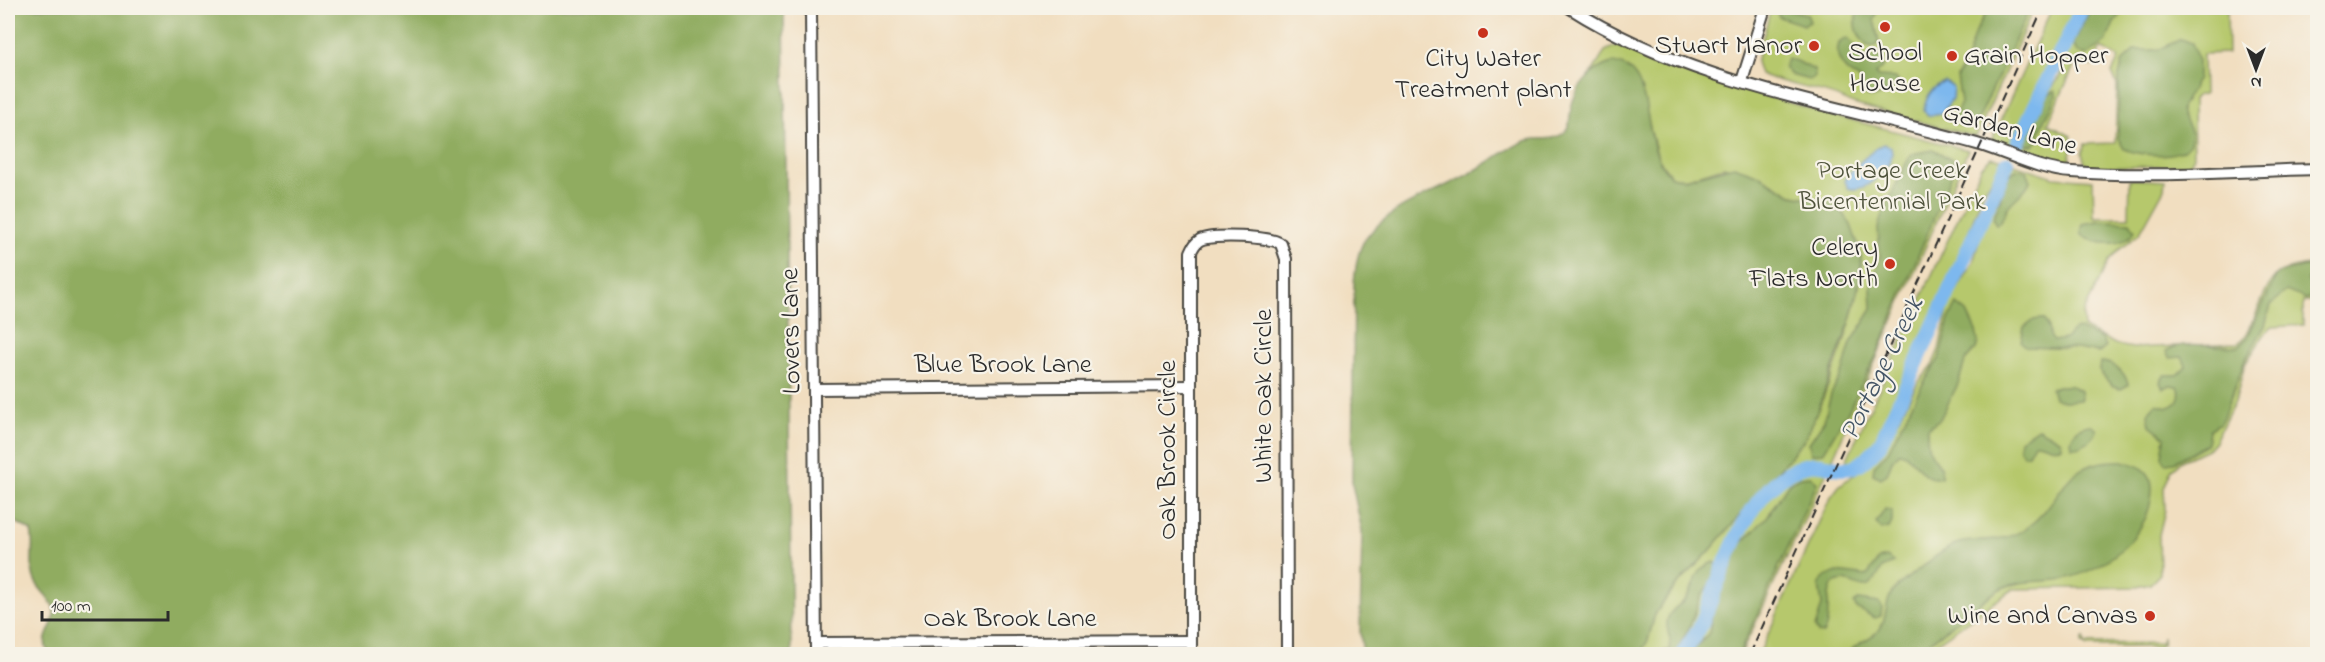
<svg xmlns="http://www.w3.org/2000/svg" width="2325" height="662" viewBox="0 0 2325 662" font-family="'Indie Flower',sans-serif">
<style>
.green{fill:#b6c86c;stroke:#707a4c;stroke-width:1.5}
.forest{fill:#90ac60;stroke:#5e6c46;stroke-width:1.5}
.water{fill:#7db8ee;stroke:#54728c;stroke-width:1.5}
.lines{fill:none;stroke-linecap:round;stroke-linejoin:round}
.river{stroke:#7db8ee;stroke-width:15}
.minor-casing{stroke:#494641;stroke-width:14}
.minor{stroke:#fff;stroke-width:10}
.rail{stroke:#2b2b2b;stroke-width:2;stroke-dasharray:9 4.5;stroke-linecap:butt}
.poi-dot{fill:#c8321e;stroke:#f7f3e8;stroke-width:2}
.labels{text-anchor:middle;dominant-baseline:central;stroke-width:4.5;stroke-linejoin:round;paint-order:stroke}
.poi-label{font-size:27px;fill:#2b2b2b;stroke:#f7f3e8;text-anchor:end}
.street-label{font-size:27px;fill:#2b2b2b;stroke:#f7f3e8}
.park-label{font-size:27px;fill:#4e523b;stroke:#f7f3e8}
.water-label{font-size:28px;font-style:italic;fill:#456;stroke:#f7f3e8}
</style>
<rect width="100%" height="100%" fill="#f7f3e8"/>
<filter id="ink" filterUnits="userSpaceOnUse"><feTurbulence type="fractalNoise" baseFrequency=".0167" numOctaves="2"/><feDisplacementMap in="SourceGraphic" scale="12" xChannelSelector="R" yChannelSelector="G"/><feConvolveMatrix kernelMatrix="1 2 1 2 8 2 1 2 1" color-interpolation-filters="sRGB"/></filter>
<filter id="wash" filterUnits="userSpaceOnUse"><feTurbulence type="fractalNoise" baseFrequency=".008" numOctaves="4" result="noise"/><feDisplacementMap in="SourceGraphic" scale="24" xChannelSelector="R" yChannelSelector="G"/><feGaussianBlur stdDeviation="1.35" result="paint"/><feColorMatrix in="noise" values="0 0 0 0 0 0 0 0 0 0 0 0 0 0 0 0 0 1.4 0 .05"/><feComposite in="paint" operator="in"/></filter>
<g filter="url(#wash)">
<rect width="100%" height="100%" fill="#f1dec0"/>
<!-- green -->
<g class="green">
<path d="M1771,8H1839L1855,11L1856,8H2034L1976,137L1853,104C1825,89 1790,87 1760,74L1756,62Z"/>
<path d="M2052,8H2077L2009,149L1991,141Z"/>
<path d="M2087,8H2227L2228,53L2203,54L2204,94L2196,96L2193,100L2194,156L2189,165L2096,168L2085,164L2082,153L2085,144L2115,143L2117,85L2112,73L2119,58L2101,48L2092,66L2077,59L2048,124L2071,136L2072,145L2069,162C2055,170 2031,158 2017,153L2044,98L2061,76L2068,46Z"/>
<path d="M1617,45L1694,75L1824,113L1968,150L1825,476L1741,654H1640L1648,640L1655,614L1673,589L1708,553L1804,440C1823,402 1866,297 1861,257C1859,243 1836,215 1828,202L1792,195L1757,174L1723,167L1685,179L1671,176L1658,158L1642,98L1612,63L1591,74L1605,51Z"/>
<path d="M1991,157L2005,160L1983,192L1955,269L1882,432L1866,455L1848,466L1846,461L1982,166Z"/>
<path d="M2011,163L2054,177L2093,180L2094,217H2129L2130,179L2165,181L2164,189L2139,234L2120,249L2109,261L2083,314L2084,328L2117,345L2133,348L2238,343C2245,339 2248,332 2251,325C2271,284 2267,266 2317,265V301H2303V325L2273,327L2266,332L2245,364L2235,401L2215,441L2208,449L2181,461L2171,470L2164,488L2165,510L2159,535L2160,574L2150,584L2137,587L2013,589L1921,654H1759L1830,498L1839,486L1881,454L1917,384L1932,366L1939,349L1949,304L1973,262L1989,207Z"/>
<path d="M2084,637L2085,644L2161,643L2162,637L2163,643L2159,647H2087L2082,643Z"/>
</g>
<!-- forest -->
<g class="forest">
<path d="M8,8H784L792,654H49C38,636 56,628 54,610C52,597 38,591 34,578C29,563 35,547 31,531L18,523L8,522Z"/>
<path d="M1779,8L1807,14L1810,22L1804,25L1779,17L1777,12Z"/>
<path d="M1858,8H1879L1874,19L1879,42L1874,47L1866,45C1855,33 1854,22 1858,8Z"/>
<path d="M1989,8H2030L1980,116L1971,126L1958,125L1953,119L1961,103L1957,77L1966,61L1975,32Z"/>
<path d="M2091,8H2127L2114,23L2106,42L2087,55L2077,52L2073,44Z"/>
<path d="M1847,38L1851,41L1859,55L1883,57L1884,66L1875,74L1878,77L1895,78L1899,82L1896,88L1873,98L1863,95L1860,80C1846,72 1833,61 1839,43Z"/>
<path d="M2181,39L2192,43L2198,61V78L2181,108C2181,120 2192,127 2191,138C2190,161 2138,156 2124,149L2118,138L2119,76L2123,61L2135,50H2158Z"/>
<path d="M1787,59L1797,61L1814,70L1815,77L1809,80L1791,75L1784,67Z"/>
<path d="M1612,63C1660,67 1637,147 1671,176L1685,179L1734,166L1757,174L1792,195L1828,202L1843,212L1851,225L1861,254V273L1852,316L1814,420L1804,440L1708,553L1673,589L1655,614L1648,640L1640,654H1363L1360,632L1362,531L1352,484L1354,282C1356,267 1357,251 1366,238C1389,207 1434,193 1467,175C1486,165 1503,151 1523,142C1535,136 1552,142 1562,134C1571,128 1569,118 1571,109C1574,89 1592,68 1612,63Z"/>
<path d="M2055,90C2061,100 2038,123 2039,140L2033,145H2026L2025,139L2047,95Z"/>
<path d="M1934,150L1953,160L1954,170L1877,354L1849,410L1823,453L1811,454L1809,443L1824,421L1831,394L1843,371L1851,343L1872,309L1871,285L1880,258L1878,228L1882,214L1911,154Z"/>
<path d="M2018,169L2026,171L2030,181C2025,194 2013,198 2007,209C2003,216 2003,221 1996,225L1993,217C2003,202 2000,176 2018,169Z"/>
<path d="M2098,221L2130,222L2135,230C2127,248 2094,246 2081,234L2083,224Z"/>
<path d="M2304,267H2312L2315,271L2307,279L2313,291L2312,297L2306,299L2286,291L2271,305L2265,326L2245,360L2224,415L2220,423L2209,430L2207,444L2174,462L2165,463L2162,457L2165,437L2150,425L2148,413L2156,404L2169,407C2178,405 2182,394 2178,386L2170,385L2163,388L2160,382L2165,375H2177L2186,366L2182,357L2169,358L2166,351C2185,338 2218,349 2239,346L2247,338L2277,275C2284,269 2294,271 2304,267Z"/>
<path d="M1957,304L1967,312L1976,331L1978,342L1976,349L1965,361L1958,384L1940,419L1927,428C1927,450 1928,450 1941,467V477C1920,484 1917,454 1899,453L1892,461L1887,474L1881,478L1873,474L1874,466L1888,451L1921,387L1939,359L1949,319Z"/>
<path d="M2042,319C2051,324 2046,335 2054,341L2065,339L2072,331L2079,329L2102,339L2106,347L2099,353L2077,349L2027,347L2021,342L2024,327L2033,320Z"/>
<path d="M2100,362C2111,361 2128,374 2128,385L2121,389L2113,387L2099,371Z"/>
<path d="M2057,386H2072L2080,391L2081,400L2063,401L2054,398L2051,389Z"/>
<path d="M2092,425L2097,430C2095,439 2081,448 2072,447C2068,434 2080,425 2092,425Z"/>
<path d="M2038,428L2061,441L2062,446C2052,451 2044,442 2034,443L2028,454L2023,455L2019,448L2020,440Z"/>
<path d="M2122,461C2138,465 2152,469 2152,488C2152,534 2105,571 2063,579C2041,583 2021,579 2000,589C1980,600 1923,652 1908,654C1889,658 1867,655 1848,654C1855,642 1871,640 1880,629C1887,618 1885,605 1891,594C1896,585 1945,548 1956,544C1980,537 2004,544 2026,528C2067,499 2058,460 2122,461Z"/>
<path d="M1811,476L1817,483L1815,488L1739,654H1690L1709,633L1713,608L1741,544L1767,517L1788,484L1799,477Z"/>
<path d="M1885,509L1892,511V522L1889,528L1881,530L1876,523Z"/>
<path d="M1887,557L1894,563L1882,568C1862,607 1858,572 1833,584C1824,598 1832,621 1823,634L1818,633L1815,628L1822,605L1819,586L1823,578L1837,572L1867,576L1879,559Z"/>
<path d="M1715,562L1718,566L1715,577L1701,596L1690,626L1675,654H1652L1670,650C1673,639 1664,629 1668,618C1671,608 1682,605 1687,597C1696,584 1696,566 1715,562Z"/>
<path d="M1858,600L1879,603L1882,607L1881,616L1875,618L1856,608L1854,603Z"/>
</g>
<!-- water -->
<g class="water">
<path d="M1945,82L1953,87L1952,99L1941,114L1929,116L1924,111C1925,98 1933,85 1945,82Z"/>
<path d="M1884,144L1891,147L1892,154C1889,170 1865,194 1848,188L1845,181C1847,173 1877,145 1884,144Z"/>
</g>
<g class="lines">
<!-- river -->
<g class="river">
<path d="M2018,142L2082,8"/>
<path d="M1683,654C1688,645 1695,637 1700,627C1721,578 1743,495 1795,469C1833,451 1842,492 1880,444L2007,163"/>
</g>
</g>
</g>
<g filter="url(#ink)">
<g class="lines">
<defs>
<g id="minor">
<path d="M811,8L816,654"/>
<path d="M1570,8C1691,85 1840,105 1977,144C2009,153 2038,170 2072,172C2152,178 2237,171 2318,169"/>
<path d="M1742,81L1765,8"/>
<path d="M815,389L1191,386"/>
<path d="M816,643L1191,641"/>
<path d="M1191,654V252C1193,247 1195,243 1200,240C1211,234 1272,236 1281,244L1286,259L1287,654"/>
</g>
</defs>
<!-- minor casing -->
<use href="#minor" class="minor-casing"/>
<!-- minor -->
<use href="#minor" class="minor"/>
<!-- rail -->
<path class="rail" d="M1750,654L2043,8"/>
</g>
</g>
<!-- markers -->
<g class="poi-dot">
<circle cx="1885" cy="27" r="6"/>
<circle cx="1483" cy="33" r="6"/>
<circle cx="1814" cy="46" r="6"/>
<circle cx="1952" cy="56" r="6"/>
<circle cx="1890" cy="264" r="6"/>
<circle cx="2150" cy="616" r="6"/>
</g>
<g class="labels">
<!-- poi labels -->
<g class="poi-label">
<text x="1802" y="46">Stuart Manor</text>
<text x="1885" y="53" text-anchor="middle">School<tspan x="1885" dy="31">House</tspan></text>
<text x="1964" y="56" text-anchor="start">Grain Hopper</text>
<text x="1483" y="59" text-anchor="middle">City Water<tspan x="1483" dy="31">Treatment plant</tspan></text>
<text x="1878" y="248">Celery<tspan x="1878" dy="31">Flats North</tspan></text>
<text x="2138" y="616">Wine and Canvas</text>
</g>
<!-- street labels -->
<g class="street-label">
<text transform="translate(2010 130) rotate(15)">Garden Lane</text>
<text transform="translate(792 331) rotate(-91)">Lovers Lane</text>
<text x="1003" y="365">Blue Brook Lane</text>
<text transform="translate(1264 396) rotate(-90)">White Oak Circle</text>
<text transform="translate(1168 450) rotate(-90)">Oak Brook Circle</text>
<text x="1010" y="619">Oak Brook Lane</text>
</g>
<!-- park labels -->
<g class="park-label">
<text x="1892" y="171">Portage Creek<tspan x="1892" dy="31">Bicentennial Park</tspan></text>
</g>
<!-- water labels -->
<g class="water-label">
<text transform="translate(1883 369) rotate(-64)">Portage Creek</text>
</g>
</g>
<!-- margin -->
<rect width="2325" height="662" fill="none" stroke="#f7f3e8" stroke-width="30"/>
<!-- north arrow -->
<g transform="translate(2256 69) rotate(180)" stroke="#f7f3e8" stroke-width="4.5" paint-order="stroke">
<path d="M0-4.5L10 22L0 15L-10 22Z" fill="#2b2b2b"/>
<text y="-9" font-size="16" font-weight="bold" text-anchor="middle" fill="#2b2b2b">N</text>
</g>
<!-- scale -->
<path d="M42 611v9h126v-9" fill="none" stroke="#2b2b2b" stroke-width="3"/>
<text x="51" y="611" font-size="18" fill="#2b2b2b" stroke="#f7f3e8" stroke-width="4.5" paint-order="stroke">100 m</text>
</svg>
